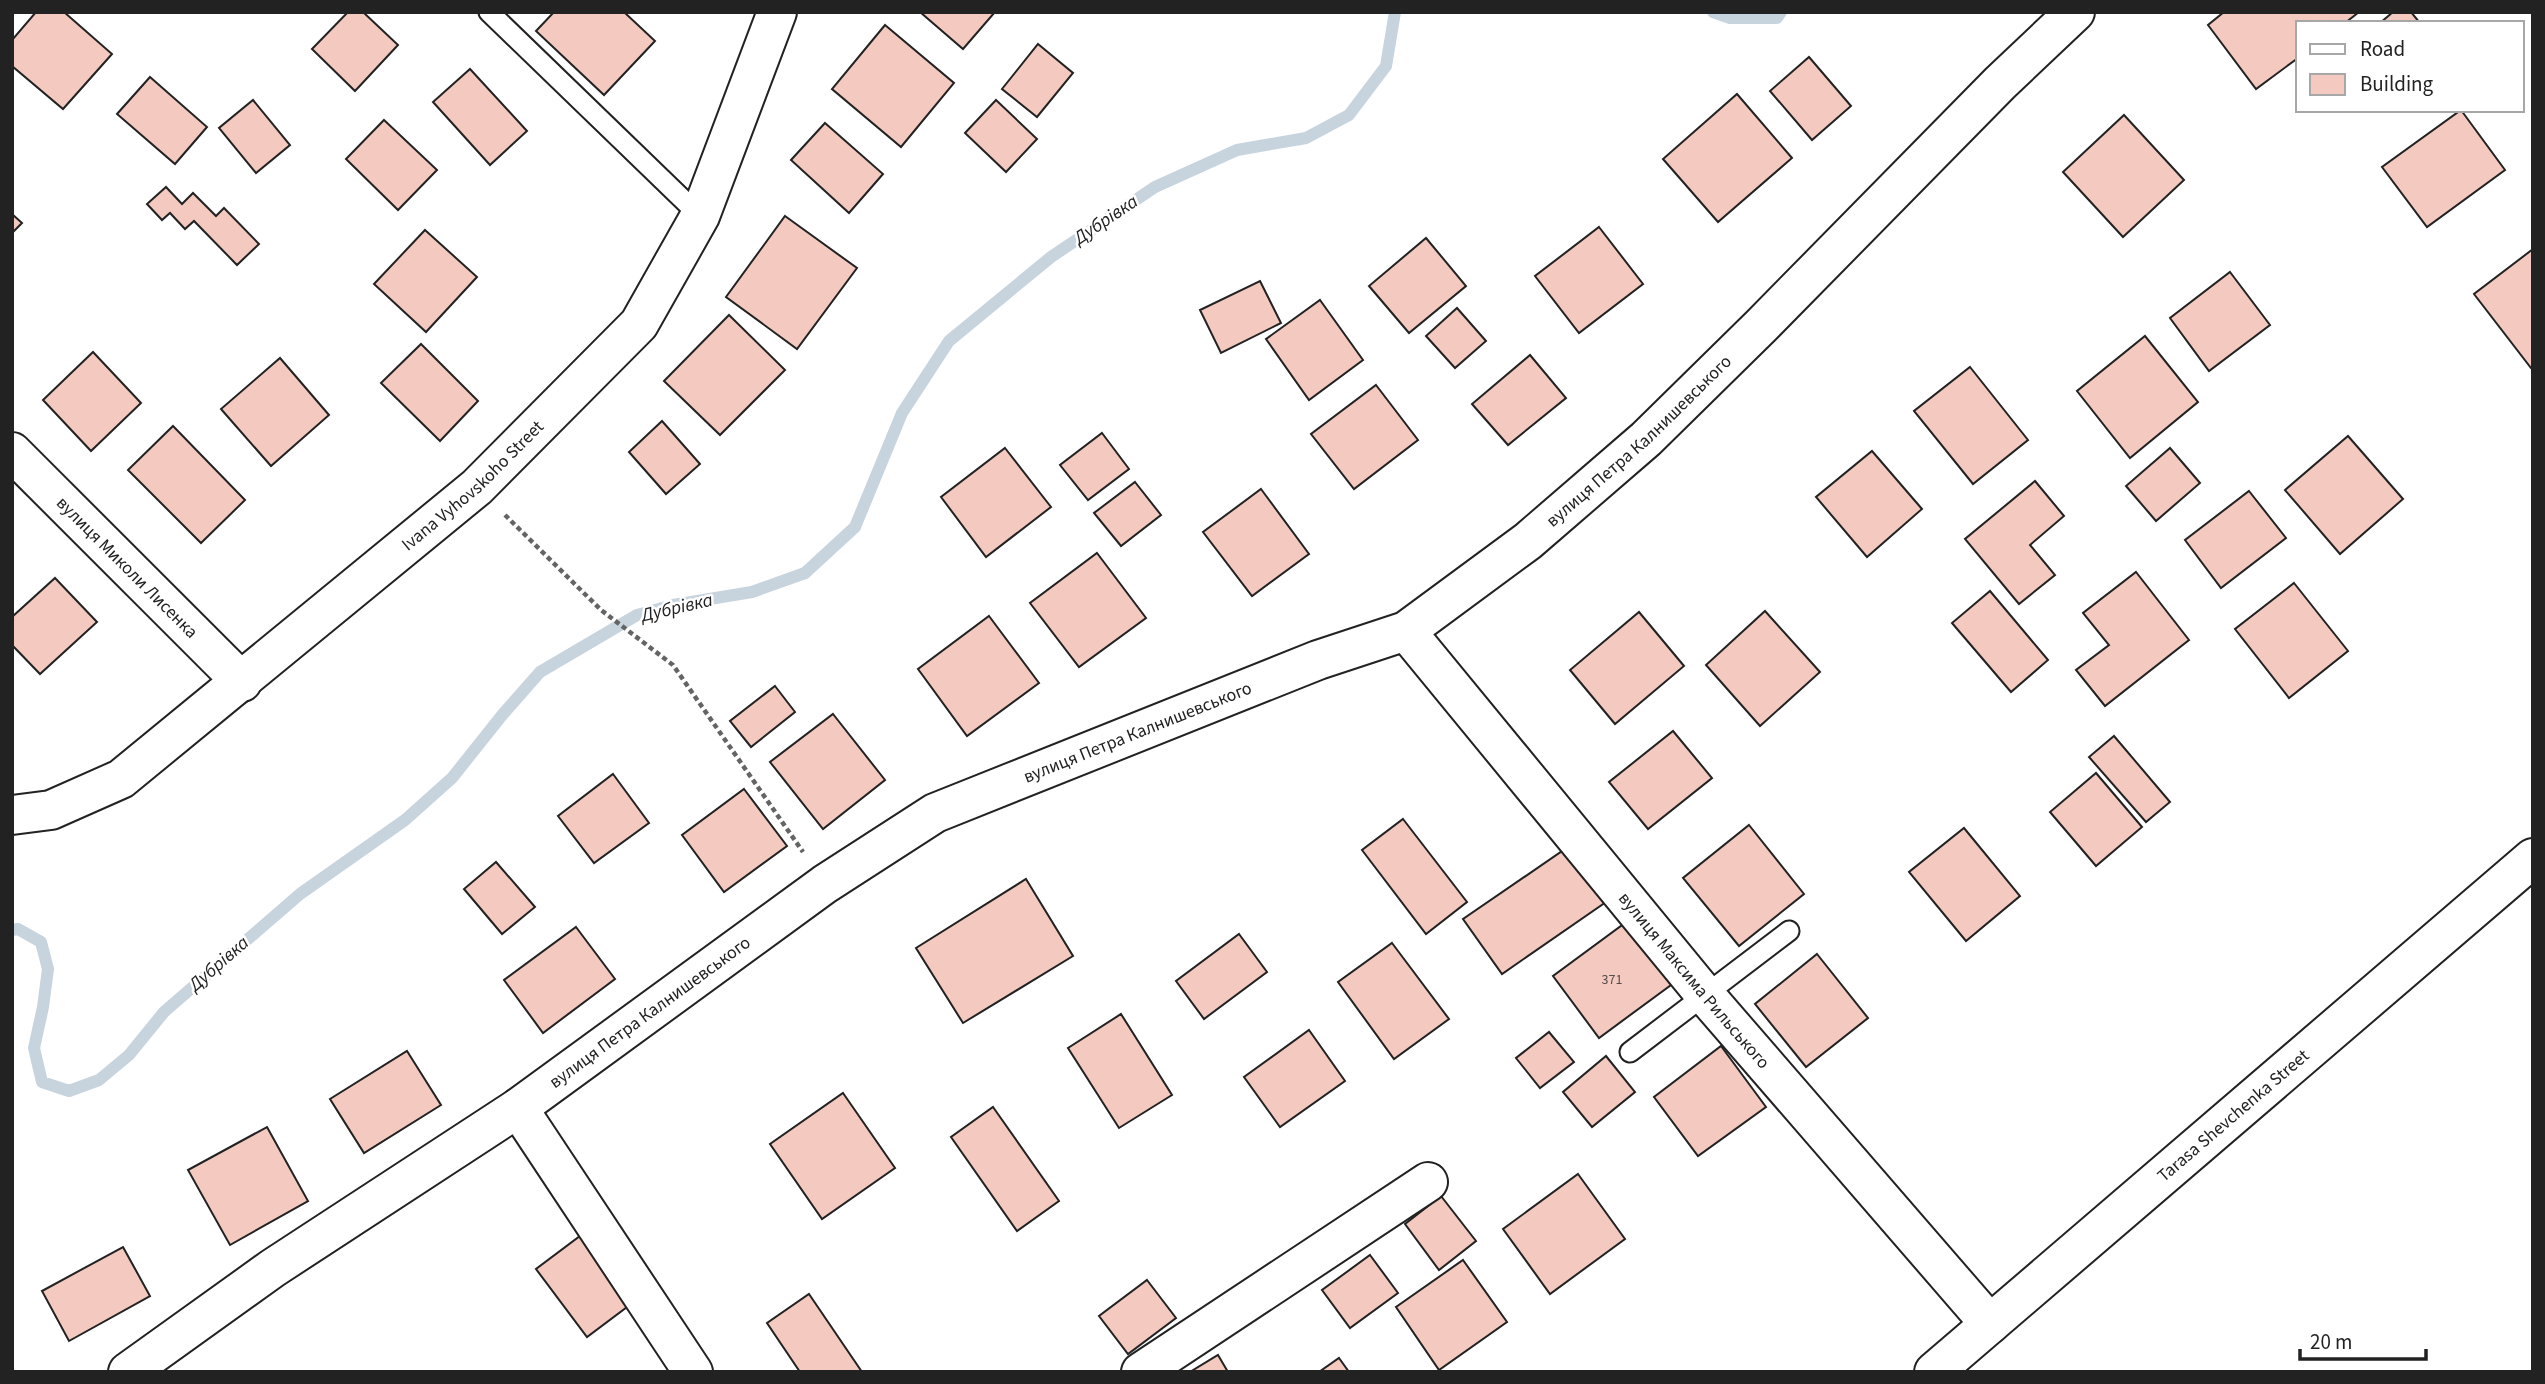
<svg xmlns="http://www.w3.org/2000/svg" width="2545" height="1384" viewBox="0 0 2545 1384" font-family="'Source Sans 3',sans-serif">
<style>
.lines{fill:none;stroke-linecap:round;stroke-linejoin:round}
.stream{stroke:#c7d3dd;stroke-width:12}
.building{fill:#f3c9c0;stroke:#222;stroke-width:2}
.service-casing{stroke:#222;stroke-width:23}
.minor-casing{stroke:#222;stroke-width:42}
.primary-casing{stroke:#222;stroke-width:42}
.path{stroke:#646464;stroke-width:4.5;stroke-dasharray:5 3.5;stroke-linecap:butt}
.service{stroke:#fff;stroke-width:19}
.minor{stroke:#fff;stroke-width:38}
.primary{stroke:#fff;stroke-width:38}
.labels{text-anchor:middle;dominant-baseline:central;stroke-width:5;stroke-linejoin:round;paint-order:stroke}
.number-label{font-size:14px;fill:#564c4a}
.street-label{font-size:18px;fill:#222;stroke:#fff}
.water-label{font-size:19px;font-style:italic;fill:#222;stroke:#fff}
</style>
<rect width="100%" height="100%" fill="#fff"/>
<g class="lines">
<!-- stream -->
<g class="stream">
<path d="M1713,12L1730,18H1777L1781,12"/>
<path d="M12,930L18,929L41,942L48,969L43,1007L34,1048L42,1082L69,1091L99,1080L129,1055L164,1012L300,894L405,820L452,778L503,714L540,672L637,615L673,605L752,592L805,573L855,527L902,413L949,341L1051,257L1155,187L1237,150L1306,138L1349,115L1386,66L1395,12"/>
</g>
</g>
<!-- building -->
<g class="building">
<path d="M36,12H64L112,54L63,109L12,66V40Z"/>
<path d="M348,12H363L398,45L355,91L312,49Z"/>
<path d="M554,12H624L655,41L604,95L536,31Z"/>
<path d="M920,12H995L963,49Z"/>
<path d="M2224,12H2359L2345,23H2298V58L2256,89L2208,25Z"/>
<path d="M2393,12H2411L2420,23H2380Z"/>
<path d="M885,25L954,83L901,147L832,89Z"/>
<path d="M1038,44L1073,73L1037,117L1002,89Z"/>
<path d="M1809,57L1851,106L1812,140L1770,91Z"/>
<path d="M470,69L527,131L490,165L433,102Z"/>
<path d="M150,77L207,127L175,164L117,114Z"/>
<path d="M1737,94L1792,158L1718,222L1663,159Z"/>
<path d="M253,100L290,145L256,173L219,128Z"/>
<path d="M996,100L1037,139L1006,172L965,133Z"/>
<path d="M2461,110L2505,170L2427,227L2382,167Z"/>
<path d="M2124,115L2184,180L2123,237L2063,172Z"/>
<path d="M384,120L437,170L398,210L346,159Z"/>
<path d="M825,123L883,174L849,213L791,160Z"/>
<path d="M166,187L182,204L193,193L216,216L224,208L259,244L237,265L194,221L185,229L170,213L162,220L147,204Z"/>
<path d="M12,214L22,223L12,233Z"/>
<path d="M785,216L857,268L797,349L726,297Z"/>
<path d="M1599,227L1643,284L1579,333L1535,276Z"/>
<path d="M425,230L477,277L426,332L374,284Z"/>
<path d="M1426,238L1466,286L1409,333L1369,286Z"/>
<path d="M2533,249V367L2531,368L2474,294Z"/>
<path d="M2230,272L2270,325L2209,371L2170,318Z"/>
<path d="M1260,281L1281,323L1221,353L1200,310Z"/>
<path d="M1320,300L1363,360L1309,400L1266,339Z"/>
<path d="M1457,308L1486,341L1455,368L1426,336Z"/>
<path d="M729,315L785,370L720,435L664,381Z"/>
<path d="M2145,336L2198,402L2130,458L2077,391Z"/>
<path d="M421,344L478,401L440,441L381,383Z"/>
<path d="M93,352L141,403L91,451L43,400Z"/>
<path d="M1530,355L1566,398L1508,445L1472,404Z"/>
<path d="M280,358L329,415L271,466L221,409Z"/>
<path d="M1970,367L2028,440L1973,484L1914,411Z"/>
<path d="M1376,385L1418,440L1354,489L1311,434Z"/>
<path d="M662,421L700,464L666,494L629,452Z"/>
<path d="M173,426L245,500L201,543L128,470Z"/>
<path d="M1102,433L1129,469L1088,500L1060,465Z"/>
<path d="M2348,436L2403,499L2340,554L2285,490Z"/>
<path d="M1005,448L1051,507L986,557L941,497Z"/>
<path d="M2170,448L2200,483L2156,521L2126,486Z"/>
<path d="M1872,451L1922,509L1867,557L1816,497Z"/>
<path d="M2035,481L2064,516L2030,545L2055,575L2019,604L1965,539Z"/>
<path d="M1135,482L1161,515L1121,546L1094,513Z"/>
<path d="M1261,489L1309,554L1252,596L1203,532Z"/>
<path d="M2249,491L2286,538L2221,588L2185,540Z"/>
<path d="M1097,553L1146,618L1079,667L1030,603Z"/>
<path d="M2136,572L2189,640L2105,706L2076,670L2109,645L2083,613Z"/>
<path d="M55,578L97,622L40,674L12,645V617Z"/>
<path d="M2294,583L2348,651L2289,698L2235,629Z"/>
<path d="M1990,591L2048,660L2011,692L1952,623Z"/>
<path d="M1765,611L1820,672L1760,726L1706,665Z"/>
<path d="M1639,612L1684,666L1615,724L1570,670Z"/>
<path d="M989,616L1039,683L967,736L918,669Z"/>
<path d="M775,686L795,712L751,747L730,721Z"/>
<path d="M833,714L885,780L823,829L770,762Z"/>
<path d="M1673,731L1712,778L1648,829L1609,782Z"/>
<path d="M2114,736L2170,802L2146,822L2089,757Z"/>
<path d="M2096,773L2142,827L2096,866L2050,812Z"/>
<path d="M613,774L649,823L594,863L558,816Z"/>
<path d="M744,789L787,846L724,892L682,835Z"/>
<path d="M1403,819L1467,902L1426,934L1362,850Z"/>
<path d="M1749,825L1804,894L1739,946L1683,878Z"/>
<path d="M1964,828L2020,896L1966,941L1909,872Z"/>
<path d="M1568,847L1606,902L1502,974L1463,919Z"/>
<path d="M496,862L535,907L502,934L464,889Z"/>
<path d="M1026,879L1073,956L963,1023L916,948Z"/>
<path d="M1625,923L1671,985L1599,1038L1553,976Z"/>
<path d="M576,927L615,979L543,1033L504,980Z"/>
<path d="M1239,934L1267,972L1204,1019L1176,981Z"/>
<path d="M1392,943L1449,1019L1394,1059L1338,982Z"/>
<path d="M1817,954L1868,1018L1806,1067L1755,1004Z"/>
<path d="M1121,1014L1172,1095L1119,1128L1068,1048Z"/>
<path d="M1309,1030L1345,1081L1280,1127L1244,1077Z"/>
<path d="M1549,1032L1574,1062L1540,1088L1516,1058Z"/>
<path d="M1721,1046L1766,1107L1698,1156L1654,1097Z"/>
<path d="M407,1051L441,1105L364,1153L330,1099Z"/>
<path d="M1606,1056L1635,1092L1592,1127L1563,1092Z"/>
<path d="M843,1093L895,1168L822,1219L770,1144Z"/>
<path d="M993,1107L1059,1201L1017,1231L951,1137Z"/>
<path d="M267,1127L308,1201L230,1245L188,1170Z"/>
<path d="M1578,1174L1625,1239L1550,1294L1503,1229Z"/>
<path d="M1441,1196L1476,1241L1439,1270L1405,1224Z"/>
<path d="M580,1236L631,1304L587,1337L536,1269Z"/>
<path d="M123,1247L150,1296L69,1341L42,1291Z"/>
<path d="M1370,1255L1398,1293L1350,1328L1322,1290Z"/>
<path d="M1463,1260L1507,1322L1439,1370L1396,1307Z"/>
<path d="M1147,1280L1176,1318L1128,1354L1099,1316Z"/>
<path d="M809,1294L862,1372H800L767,1323Z"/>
<path d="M1218,1355L1228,1372H1190Z"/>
<path d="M1339,1358L1349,1372H1319Z"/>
</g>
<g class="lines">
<defs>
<g id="service">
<path d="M489,12L700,216"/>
<path d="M1630,1052L1789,931"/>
</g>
<g id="minor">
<path id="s1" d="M12,452L242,682"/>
<path id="s2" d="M1406,631L1705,995L1990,1324"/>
<path id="s3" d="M12,815L51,810L121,779L477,487L639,324L700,216L777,12"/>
<path d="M518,1108L693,1372"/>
<path id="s4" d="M128,1372L273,1268L518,1108L825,884L935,813L1318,660L1406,631L1528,541L1646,439L1761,326L2000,83L2075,12"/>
<path d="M1141,1372L1428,1182"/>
</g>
<g id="primary">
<path id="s5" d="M1934,1372L2533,858"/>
</g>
</defs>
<!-- service casing -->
<use href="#service" class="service-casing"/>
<!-- minor casing -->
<use href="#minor" class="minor-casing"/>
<!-- primary casing -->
<use href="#primary" class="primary-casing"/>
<!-- path -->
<path class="path" d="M505,515L601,610L673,665L803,852"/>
<!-- service -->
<use href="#service" class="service"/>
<!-- minor -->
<use href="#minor" class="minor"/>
<!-- primary -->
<use href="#primary" class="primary"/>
</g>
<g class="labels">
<!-- number labels -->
<g class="number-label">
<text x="1612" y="980">371</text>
</g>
<!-- street labels -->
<g class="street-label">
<text stroke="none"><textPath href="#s4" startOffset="1788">вулиця Петра Калнишевського</textPath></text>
<text stroke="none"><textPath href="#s3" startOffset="574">Ivana Vyhovskoho Street</textPath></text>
<text stroke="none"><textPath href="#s1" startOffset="163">вулиця Миколи Лисенка</textPath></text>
<text stroke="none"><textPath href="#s4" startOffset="1200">вулиця Петра Калнишевського</textPath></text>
<text stroke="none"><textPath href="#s2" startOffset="453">вулиця Максима Рильського</textPath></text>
<text stroke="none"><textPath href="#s4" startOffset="634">вулиця Петра Калнишевського</textPath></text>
<text stroke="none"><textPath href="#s5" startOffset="394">Tarasa Shevchenka Street</textPath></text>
</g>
<!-- water labels -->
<g class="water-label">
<text transform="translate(1106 220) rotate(-34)">Дубрівка</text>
<text transform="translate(677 608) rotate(-13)">Дубрівка</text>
<text transform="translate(219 964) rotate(-41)">Дубрівка</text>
</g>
</g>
<!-- border -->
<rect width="2545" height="1384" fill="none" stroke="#222222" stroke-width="28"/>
<!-- legend -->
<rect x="2296" y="21" width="228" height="91" fill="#ffffff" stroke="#a7a7a7" stroke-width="2"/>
<rect x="2310" y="44" width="35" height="10" fill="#ffffff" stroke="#a7a7a7" stroke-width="2"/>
<text x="2360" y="56" font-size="21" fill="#222222">Road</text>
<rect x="2310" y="74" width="35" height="21" fill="#f3c9c0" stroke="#a7a7a7" stroke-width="2"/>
<text x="2360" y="91" font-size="21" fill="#222222">Building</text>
<!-- scale -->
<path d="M2300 1349v10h126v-10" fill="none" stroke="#222222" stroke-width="3.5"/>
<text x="2310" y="1349" font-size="21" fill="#222222" stroke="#ffffff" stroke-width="5" paint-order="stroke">20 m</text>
</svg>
